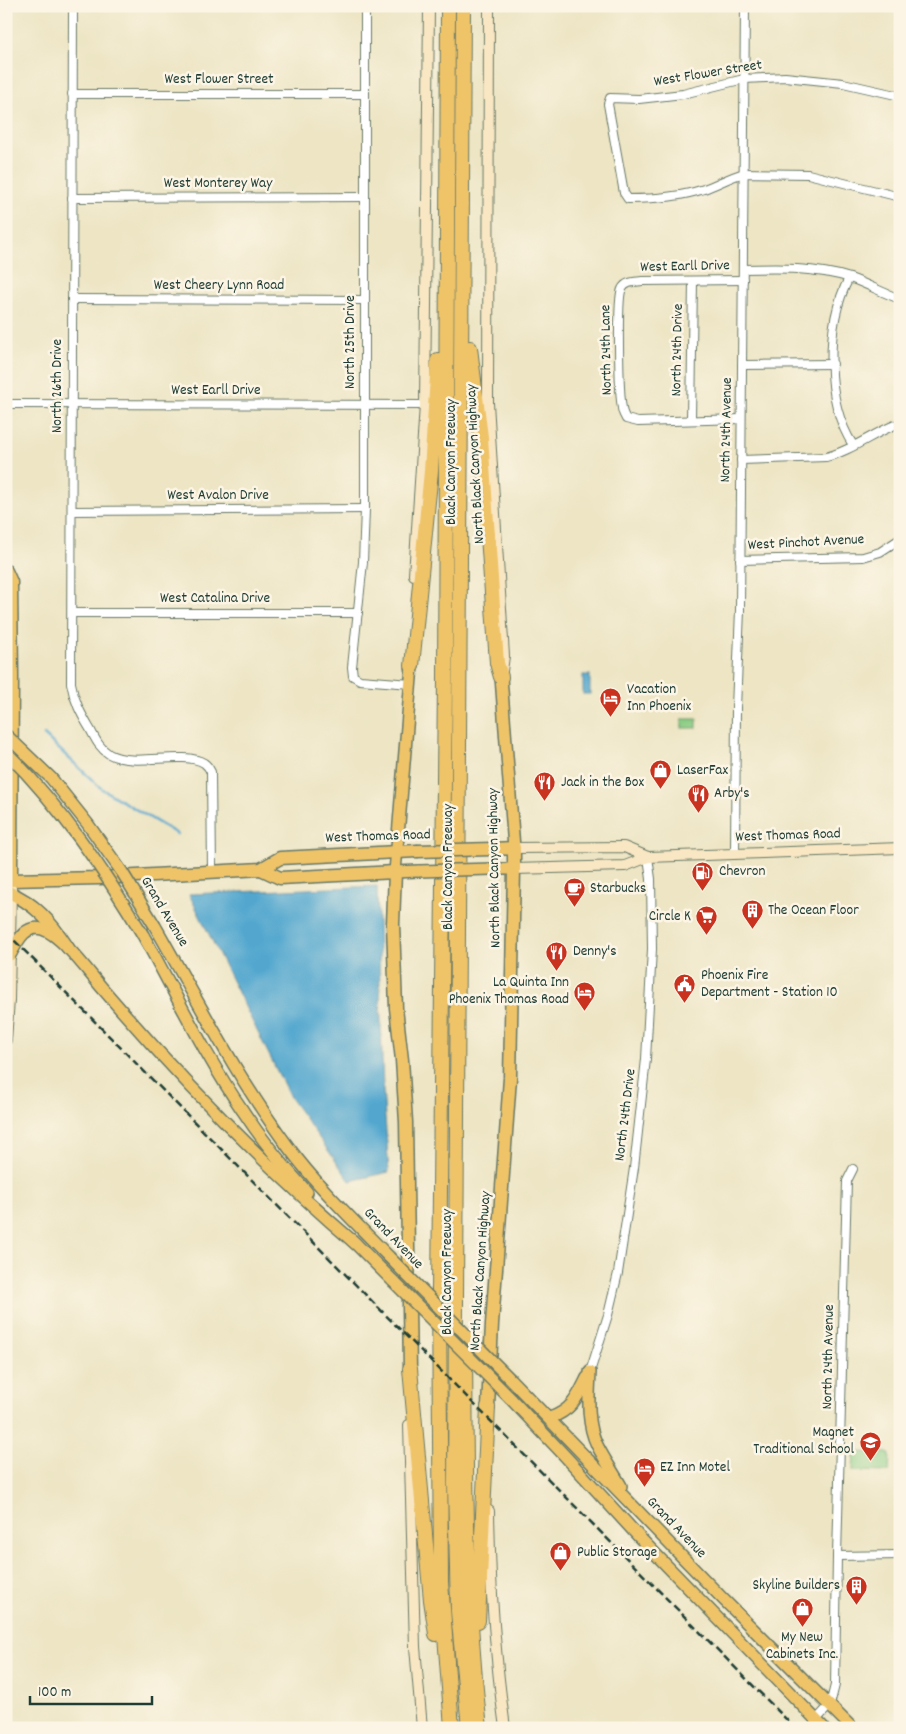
<svg xmlns="http://www.w3.org/2000/svg" width="906" height="1734" viewBox="0 0 906 1734" font-family="Dekko,sans-serif">
<style>
.green{fill:#8dce86;stroke:#56865d}
.water{fill:#53a7cf;stroke:#397282}
.lines{fill:none;stroke-linecap:round;stroke-linejoin:round}
.stream{stroke:#53a7cf;stroke-width:2.5}
.minor-casing{stroke:#677866;stroke-width:10}
.secondary-casing{stroke:#677866;stroke-width:12}
.primary-casing{stroke:#677866;stroke-width:14}
.trunk-casing{stroke:#677866;stroke-width:15}
.motorway-casing{stroke:#677866;stroke-width:16}
.minor{stroke:#fff;stroke-width:8}
.secondary{stroke:#f9e7c3;stroke-width:10}
.primary{stroke:#efc469;stroke-width:11}
.trunk{stroke:#efc469;stroke-width:12}
.motorway{stroke:#efc469;stroke-width:14}
.rail{stroke:#1f3d34;stroke-width:2.5;stroke-dasharray:8 4;stroke-linecap:butt}
.primary-bridge-casing{stroke:#677866;stroke-width:14;stroke-linecap:butt}
.trunk-bridge-casing{stroke:#677866;stroke-width:15;stroke-linecap:butt}
.primary-bridge{stroke:#efc469;stroke-width:11}
.trunk-bridge{stroke:#efc469;stroke-width:12}
.labels{text-anchor:middle;dominant-baseline:central;stroke-width:5;stroke-linejoin:round;paint-order:stroke}
.street-label{font-size:15px;fill:#1f3d34;stroke:#fcf5e5}
.poi-label{font-size:15px;fill:#1f3d34;stroke:#fcf5e5;text-anchor:start}
</style>
<rect width="100%" height="100%" fill="#fcf5e5"/>
<filter id="ink" filterUnits="userSpaceOnUse"><feTurbulence type="fractalNoise" baseFrequency=".02" numOctaves="2"/><feDisplacementMap in="SourceGraphic" scale="10" xChannelSelector="R" yChannelSelector="G"/><feConvolveMatrix kernelMatrix="1 2 1 2 8 2 1 2 1" color-interpolation-filters="sRGB"/></filter>
<filter id="wash" filterUnits="userSpaceOnUse"><feTurbulence type="fractalNoise" baseFrequency=".0096" numOctaves="4" result="noise"/><feDisplacementMap in="SourceGraphic" scale="20" xChannelSelector="R" yChannelSelector="G"/><feGaussianBlur stdDeviation="1.12" result="paint"/><feColorMatrix in="noise" values="0 0 0 0 0 0 0 0 0 0 0 0 0 0 0 0 0 1.4 0 .05"/><feComposite in="paint" operator="in"/></filter>
<g filter="url(#wash)">
<rect width="100%" height="100%" fill="#ede5c4"/>
<!-- green -->
<g class="green">
<rect x="682" y="719" width="15" height="9"/>
<path d="M854,1452L890,1453L889,1472L853,1471Z"/>
</g>
<!-- water -->
<g class="water">
<rect x="583" y="675" width="7" height="19"/>
<path d="M377,886L383,1090L389,1172L350,1181L291,1099L189,894Z"/>
</g>
<g class="lines">
<!-- stream -->
<path class="stream" d="M44,735L102,789L177,834"/>
</g>
</g>
<g filter="url(#ink)">
<g class="lines">
<defs>
<g id="minor">
<path d="M73,6L71,683C74,701 81,714 90,729C95,738 99,748 109,754C134,768 182,750 204,763C207,765 209,768 211,772L212,872"/>
<path d="M365,6V509L363,562L352,667L353,676L360,680L411,684"/>
<path d="M72,94H365"/>
<path d="M900,96L843,83L785,77L744,79L683,94L639,99L610,98L608,104L624,193L628,199C653,199 680,197 704,189C718,184 730,177 744,173L808,174L900,197"/>
<path d="M72,198L365,197"/>
<path d="M743,269C779,268 815,267 850,278C867,284 883,293 900,299"/>
<path d="M849,278C825,324 825,402 853,445"/>
<path d="M72,299L365,300"/>
<path d="M742,365L833,364"/>
<path d="M6,404L425,405"/>
<path d="M741,419L638,422L626,419C624,415 622,412 622,408C619,394 617,297 622,289C626,281 635,282 642,281L743,280"/>
<path d="M691,420L693,281"/>
<path d="M741,460L826,457C852,451 874,432 900,423"/>
<path d="M72,511L365,509"/>
<path d="M740,560L863,557L880,552L900,539"/>
<path d="M72,613H358"/>
<path d="M735,854L736,708L740,610L745,6"/>
<path d="M590,1372L608,1315L618,1273L634,1168L646,1059L652,949L651,879L648,857"/>
<path d="M837,1556L900,1555"/>
<path d="M816,1720L830,1705L835,1685L837,1556L847,1181L853,1169"/>
</g>
<g id="secondary">
<path d="M489,6L488,403L504,656L502,671"/>
<path d="M414,575L425,405L429,6"/>
<path d="M514,848L624,847L648,857"/>
<path d="M514,869L625,866L648,857L900,848"/>
<path d="M6,1040L9,1000L11,888"/>
<path d="M409,1425L415,1647L422,1728"/>
<path d="M489,1511C490,1583 495,1656 505,1728"/>
</g>
<g id="primary">
<path d="M412,666L395,872L419,871"/>
<path d="M501,677L514,848"/>
<path d="M492,869H514"/>
<path d="M155,926C198,1001 237,1078 289,1148C318,1187 355,1222 389,1257"/>
<path d="M143,935C176,994 205,1056 243,1111C262,1140 284,1167 307,1192"/>
<path d="M10,955C17,943 24,924 42,929C62,935 89,973 103,989C181,1080 265,1166 356,1244"/>
<path d="M352,1240L393,1281"/>
<path d="M590,1372C589,1396 586,1422 597,1445C604,1459 613,1472 621,1486"/>
<path d="M511,1380L723,1599L852,1728"/>
<path d="M511,1399L565,1456L641,1539L824,1728"/>
<path d="M550,1418C572,1410 577,1398 587,1378"/>
</g>
<g id="trunk">
<path d="M6,571L11,582L12,677L11,880"/>
<path d="M261,869L280,878L395,872L393,924L396,1008L402,1060L406,1122L410,1369"/>
<path d="M6,882L11,880L100,878L261,869L280,858L417,851"/>
<path d="M6,891C35,903 51,922 68,948"/>
<path d="M488,1407L492,1324L510,1078L514,869V848L492,849"/>
</g>
<g id="motorway">
<path d="M448,6L445,679L439,1292L441,1582L452,1728"/>
<path d="M463,6L455,1484L458,1611L469,1728"/>
<path d="M470,348L481,437L497,663L501,677"/>
<path d="M412,666L431,471L438,360"/>
<path d="M465,1344C466,1473 465,1599 480,1728"/>
<path d="M410,1369L431,1600L436,1634"/>
<path d="M478,1621L488,1407"/>
</g>
</defs>
<!-- minor casing -->
<use href="#minor" class="minor-casing"/>
<!-- secondary casing -->
<use href="#secondary" class="secondary-casing"/>
<!-- primary casing -->
<use href="#primary" class="primary-casing"/>
<!-- trunk casing -->
<use href="#trunk" class="trunk-casing"/>
<!-- motorway casing -->
<use href="#motorway" class="motorway-casing"/>
<!-- minor -->
<use href="#minor" class="minor"/>
<!-- secondary -->
<use href="#secondary" class="secondary"/>
<!-- primary -->
<use href="#primary" class="primary"/>
<!-- trunk -->
<use href="#trunk" class="trunk"/>
<!-- motorway -->
<use href="#motorway" class="motorway"/>
<!-- rail -->
<path class="rail" d="M6,932L795,1728"/>
<defs>
<g id="primary-bridge">
<path d="M6,735L51,778L87,823L122,872L155,926"/>
<path d="M6,752C61,807 103,869 143,935"/>
<path d="M419,871L492,869"/>
<path d="M389,1257L511,1380"/>
<path d="M393,1281L511,1399"/>
</g>
<path id="trunk-bridge" d="M417,851L492,849"/>
</defs>
<!-- primary-bridge casing -->
<use href="#primary-bridge" class="primary-bridge-casing"/>
<!-- trunk-bridge casing -->
<use href="#trunk-bridge" class="trunk-bridge-casing"/>
<!-- primary-bridge -->
<use href="#primary-bridge" class="primary-bridge"/>
<!-- trunk-bridge -->
<use href="#trunk-bridge" class="trunk-bridge"/>
</g>
</g>
<!-- icons -->
<defs>
<symbol id="hotel-pin" viewBox="-11 -11 22 30"><path d="M0 17L-7.5 6A9.5 9.5 0 1 1 7.5 6Z" fill="#c8321e" stroke="#fcf5e5"/><path d="M-6-4.5h1.5V1H6V5H4.5V3h-9V5H-6ZM-4 0a1.8 1.8 0 1 1 3.6 0ZM.5 0V-2.5h3Q6-2.5 6 0Z" fill="#fff"/></symbol>
<symbol id="shop-pin" viewBox="-11 -11 22 30"><path d="M0 17L-7.5 6A9.5 9.5 0 1 1 7.5 6Z" fill="#c8321e" stroke="#fcf5e5"/><path d="M-5-2.5h2.3a2.7 3.5 0 0 1 5.4 0H5L5.5 6h-11ZM-1.5-2.5h3a1.5 2.3 0 0 0-3 0Z" fill="#fff"/></symbol>
<symbol id="restaurant-pin" viewBox="-11 -11 22 30"><path d="M0 17L-7.5 6A9.5 9.5 0 1 1 7.5 6Z" fill="#c8321e" stroke="#fcf5e5"/><path d="M-5-6h1v4h1v-4h1v4h1v-4h1v5L-1.5 .5V6h-2V.5L-5-1ZM5-6V6H3V1.5H1.5Q1.5-4 5-6Z" fill="#fff"/></symbol>
<symbol id="fuel-pin" viewBox="-11 -11 22 30"><path d="M0 17L-7.5 6A9.5 9.5 0 1 1 7.5 6Z" fill="#c8321e" stroke="#fcf5e5"/><path d="M-5.5-6h7V0h2V4h1.3V-2.5L3-4.5l.8-.8L6-3V5H2.5V1h-1V6h-7ZM-4.2-4.7v3.2H.2V-4.7Z" fill="#fff"/></symbol>
<symbol id="cafe-pin" viewBox="-11 -11 22 30"><path d="M0 17L-7.5 6A9.5 9.5 0 1 1 7.5 6Z" fill="#c8321e" stroke="#fcf5e5"/><path d="M-5.5-4.5H6V0H3Q3 3.5 0 3.5H-2.5Q-5.5 3.5-5.5 0ZM3-3.2v2h1.7v-2ZM-6 4.5H4V6H-6Z" fill="#fff"/></symbol>
<symbol id="building-pin" viewBox="-11 -11 22 30"><path d="M0 17L-7.5 6A9.5 9.5 0 1 1 7.5 6Z" fill="#c8321e" stroke="#fcf5e5"/><path d="M-4-6H4V6H1V3H-1V6H-4ZM-2.5-4.3h1.7v1.8h-1.7ZM.8-4.3h1.7v1.8H.8ZM-2.5-1h1.7V.8h-1.7ZM.8-1h1.7V.8H.8Z" fill="#fff"/></symbol>
<symbol id="supermarket-pin" viewBox="-11 -11 22 30"><path d="M0 17L-7.5 6A9.5 9.5 0 1 1 7.5 6Z" fill="#c8321e" stroke="#fcf5e5"/><path d="M-6-5.5h2.5l.6 2H6L4.5 2H-2.5L-4.4-4H-6ZM-1.5 3.2a1.3 1.3 0 1 0 .1 0ZM3 3.2a1.3 1.3 0 1 0 .1 0Z" fill="#fff"/></symbol>
<symbol id="civic-pin" viewBox="-11 -11 22 30"><path d="M0 17L-7.5 6A9.5 9.5 0 1 1 7.5 6Z" fill="#c8321e" stroke="#fcf5e5"/><path d="M-.6-6.5H3V-4.5H.6V-3L4-1V1h2V6H-6V1h2V-1L-.6-3ZM-1.2 2.5V6h2.4V2.5Z" fill="#fff"/></symbol>
<symbol id="school-pin" viewBox="-11 -11 22 30"><path d="M0 17L-7.5 6A9.5 9.5 0 1 1 7.5 6Z" fill="#c8321e" stroke="#fcf5e5"/><path d="M0-5L7-2L0 1L-7-2ZM-4 1L0 2.5L4 1V4Q0 6-4 4Z" fill="#fff"/></symbol>
</defs>
<g fill-rule="evenodd">
<use href="#hotel-pin" x="598" y="686" width="25" height="34"/>
<use href="#shop-pin" x="648" y="758" width="25" height="34"/>
<use href="#restaurant-pin" x="532" y="770" width="25" height="34"/>
<use href="#restaurant-pin" x="686" y="782" width="25" height="34"/>
<use href="#fuel-pin" x="690" y="860" width="25" height="34"/>
<use href="#cafe-pin" x="562" y="876" width="25" height="34"/>
<use href="#building-pin" x="740" y="898" width="25" height="34"/>
<use href="#supermarket-pin" x="694" y="904" width="25" height="34"/>
<use href="#restaurant-pin" x="544" y="940" width="25" height="34"/>
<use href="#civic-pin" x="672" y="972" width="25" height="34"/>
<use href="#hotel-pin" x="572" y="980" width="25" height="34"/>
<use href="#school-pin" x="858" y="1430" width="25" height="34"/>
<use href="#hotel-pin" x="632" y="1456" width="25" height="34"/>
<use href="#shop-pin" x="548" y="1540" width="25" height="34"/>
<use href="#building-pin" x="844" y="1574" width="25" height="34"/>
<use href="#shop-pin" x="790" y="1596" width="25" height="34"/>
</g>
<g class="labels">
<!-- street labels -->
<g class="street-label">
<text transform="translate(708 74) rotate(-9)">West Flower Street</text>
<text x="219" y="80">West Flower Street</text>
<text x="218" y="184">West Monterey Way</text>
<text transform="translate(685 267) rotate(-1)">West Earll Drive</text>
<text x="219" y="286">West Cheery Lynn Road</text>
<text transform="translate(351 342) rotate(-90)">North 25th Drive</text>
<text transform="translate(607 350) rotate(-91)">North 24th Lane</text>
<text transform="translate(678 350) rotate(-89)">North 24th Drive</text>
<text transform="translate(58 386) rotate(-90)">North 26th Drive</text>
<text x="216" y="391">West Earll Drive</text>
<text transform="translate(727 430) rotate(-89)">North 24th Avenue</text>
<text transform="translate(452 462) rotate(-90)">Black Canyon Freeway</text>
<text transform="translate(476 464) rotate(-93)">North Black Canyon Highway</text>
<text x="218" y="496">West Avalon Drive</text>
<text transform="translate(806 543) rotate(-3)">West Pinchot Avenue</text>
<text x="215" y="599">West Catalina Drive</text>
<text transform="translate(788 836) rotate(-2)">West Thomas Road</text>
<text transform="translate(378 837) rotate(-2)">West Thomas Road</text>
<text transform="translate(449 867) rotate(-90)">Black Canyon Freeway</text>
<text transform="translate(495 868) rotate(-91)">North Black Canyon Highway</text>
<text transform="translate(164 912) rotate(59)">Grand Avenue</text>
<text transform="translate(626 1115) rotate(-83)">North 24th Drive</text>
<text transform="translate(393 1239) rotate(46)">Grand Avenue</text>
<text transform="translate(481 1271) rotate(-86)">North Black Canyon Highway</text>
<text transform="translate(448 1272) rotate(-90)">Black Canyon Freeway</text>
<text transform="translate(829 1357) rotate(-89)">North 24th Avenue</text>
<text transform="translate(676 1528) rotate(46)">Grand Avenue</text>
</g>
<!-- poi labels -->
<g class="poi-label">
<text x="627" y="690">Vacation<tspan x="627" dy="17">Inn Phoenix</tspan></text>
<text x="677" y="771">LaserFax</text>
<text x="561" y="783">Jack in the Box</text>
<text x="714" y="794">Arby's</text>
<text x="719" y="872">Chevron</text>
<text x="590" y="889">Starbucks</text>
<text x="768" y="911">The Ocean Floor</text>
<text x="691" y="917" text-anchor="end">Circle K</text>
<text x="573" y="952">Denny's</text>
<text x="701" y="976">Phoenix Fire<tspan x="701" dy="17">Department - Station 10</tspan></text>
<text x="569" y="983" text-anchor="end">La Quinta Inn<tspan x="569" dy="17">Phoenix Thomas Road</tspan></text>
<text x="854" y="1433" text-anchor="end">Magnet<tspan x="854" dy="17">Traditional School</tspan></text>
<text x="660" y="1468">EZ Inn Motel</text>
<text x="577" y="1553">Public Storage</text>
<text x="840" y="1586" text-anchor="end">Skyline Builders</text>
<text x="802" y="1638" text-anchor="middle">My New<tspan x="802" dy="17">Cabinets Inc.</tspan></text>
</g>
</g>
<!-- margin -->
<rect width="906" height="1734" fill="none" stroke="#fcf5e5" stroke-width="25"/>
<!-- scale -->
<path d="M30 1696v8h122v-8" fill="none" stroke="#1f3d34" stroke-width="2.5"/>
<text x="38" y="1696" font-size="15" fill="#1f3d34" stroke="#fcf5e5" stroke-width="4" paint-order="stroke">100 m</text>
</svg>
